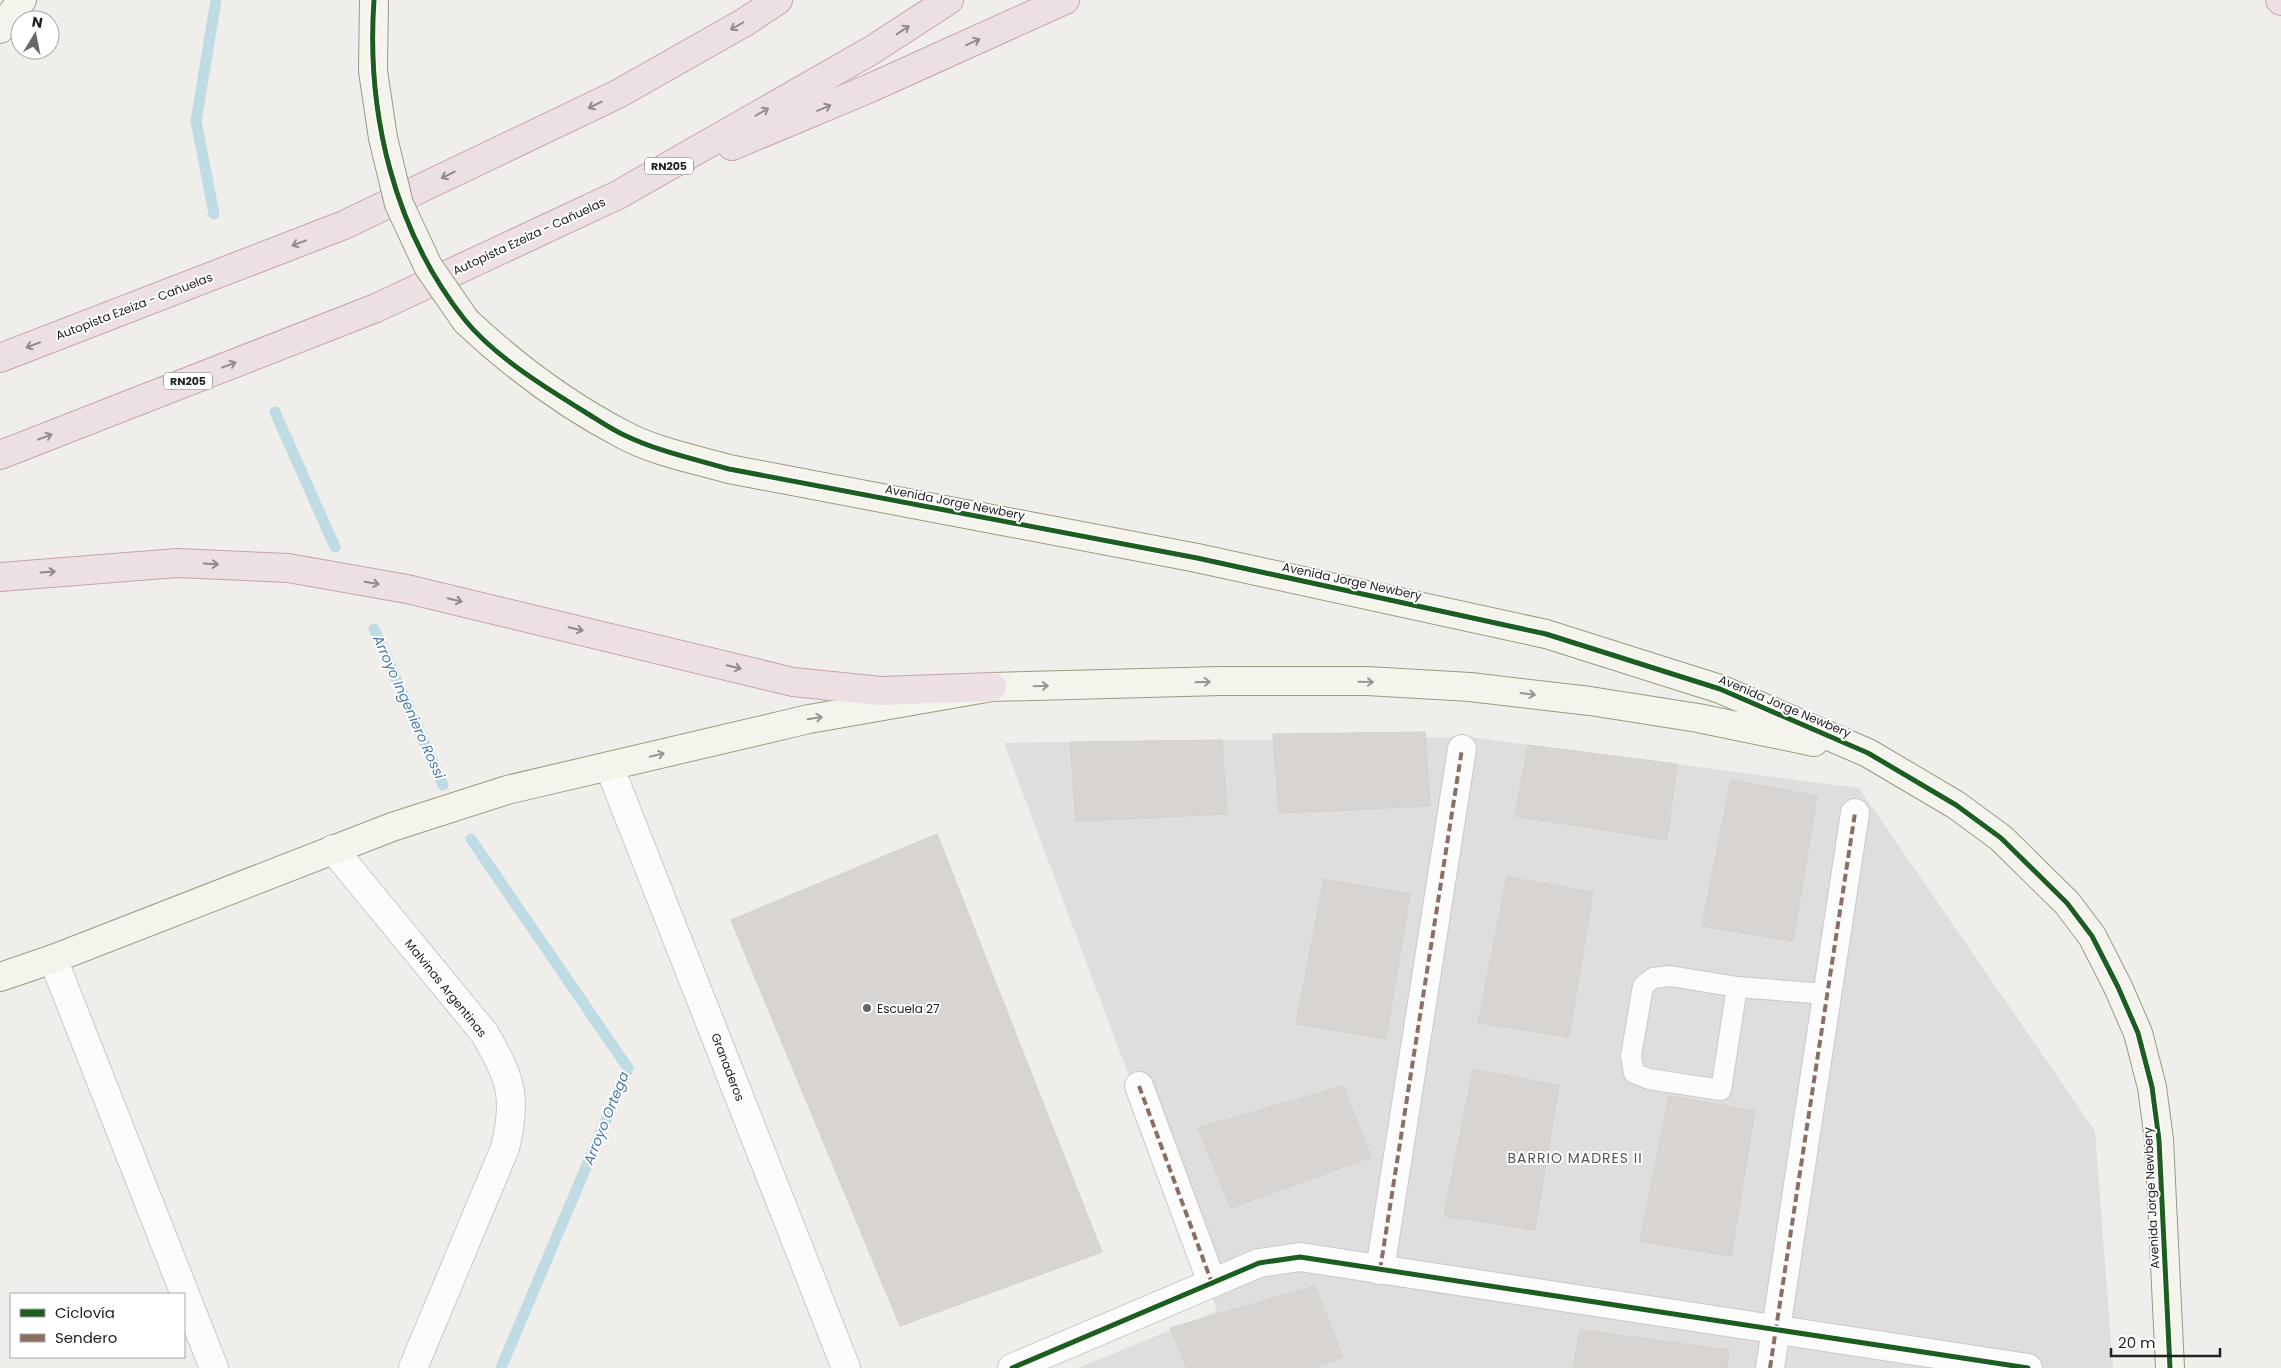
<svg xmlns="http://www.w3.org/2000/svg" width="2281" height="1368" viewBox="0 0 2281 1368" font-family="Poppins,sans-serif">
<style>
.residential{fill:#dfdedc}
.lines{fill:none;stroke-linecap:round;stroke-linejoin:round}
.stream{stroke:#bfdbe3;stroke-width:11}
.building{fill:#d7d4d2;stroke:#d3d0cc}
.lane-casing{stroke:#c9c8c7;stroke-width:22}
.street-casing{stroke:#c9c8c7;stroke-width:30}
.secondary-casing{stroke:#999a82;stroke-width:30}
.highway-casing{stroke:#c5a2ac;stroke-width:30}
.lane{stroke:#fdfcfc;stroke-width:20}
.street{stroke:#fdfcfc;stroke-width:28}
.secondary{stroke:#f4f4ed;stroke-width:28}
.highway{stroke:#ece0e2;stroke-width:28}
.secondary-bridge-casing{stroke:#999a82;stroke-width:30;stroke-linecap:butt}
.secondary-bridge{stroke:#f4f4ed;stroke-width:28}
.quiet{stroke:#8d6e63;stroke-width:4;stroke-dasharray:8 4;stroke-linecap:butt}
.cycleway-casing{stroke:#fff;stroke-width:8}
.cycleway{stroke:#1b5e20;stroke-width:5}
.oneway{stroke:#918a8c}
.oneway2{stroke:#969692}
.poi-dot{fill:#6a6968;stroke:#fff;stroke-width:2}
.labels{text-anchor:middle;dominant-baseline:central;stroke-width:4;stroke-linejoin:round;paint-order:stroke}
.shield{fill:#fff;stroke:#646464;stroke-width:1}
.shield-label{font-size:11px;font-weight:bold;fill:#222}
.street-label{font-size:12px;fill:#222;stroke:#fff}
.poi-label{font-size:12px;fill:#222;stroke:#fff;text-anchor:start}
.water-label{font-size:14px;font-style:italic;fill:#4a7aab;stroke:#fff}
.neighbourhood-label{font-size:14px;letter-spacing:1px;fill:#555;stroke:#fff}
</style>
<rect width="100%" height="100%" fill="#f0eeeb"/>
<!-- residential -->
<path class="residential" d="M1468,737L1859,788L2095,1131L2113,1368H1078L1217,1311L1004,743Z"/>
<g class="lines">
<!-- stream -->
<g class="stream">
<path d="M214,214L196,121L216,0"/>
<path d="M275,412L335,547"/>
<path d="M374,629L443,785"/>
<path d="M471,839L628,1068L501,1368"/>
</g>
</g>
<!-- building -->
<g class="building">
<path d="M1425,732L1430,806L1279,813L1273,734Z"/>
<path d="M1222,740L1227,814L1076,821L1070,742Z"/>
<path d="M1528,745L1677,764L1667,840L1515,816Z"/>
<path d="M1731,780L1817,796L1793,941L1702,926Z"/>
<path d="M937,834L1102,1252L900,1326L731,920Z"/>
<path d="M1507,877L1593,892L1569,1037L1478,1023Z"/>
<path d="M1324,879L1410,894L1386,1039L1296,1024Z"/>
<path d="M1473,1070L1559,1085L1535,1230L1444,1216Z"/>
<path d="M1343,1086L1371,1157L1231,1208L1198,1128Z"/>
<path d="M1669,1096L1755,1111L1731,1256L1640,1241Z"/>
<path d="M1315,1286L1343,1357L1313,1368H1187L1170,1328Z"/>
<path d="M1580,1330L1729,1350L1727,1368H1573Z"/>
</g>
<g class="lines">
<defs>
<path id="lane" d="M1737,987L1721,1090L1649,1079L1634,1073L1631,1056L1643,986L1653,978L1670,976L1737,987L1827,994"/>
<g id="street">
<path d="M609,766L846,1368"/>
<path d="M333,849L485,1034C510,1078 518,1096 505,1148L413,1368"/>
<path d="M53,959L214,1368"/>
<path d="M1139,1086L1212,1283"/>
<path d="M1380,1270L1462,749"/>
<path d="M1012,1368L1259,1263L1300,1257L2028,1368"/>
<path d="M1770,1368L1855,813"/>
</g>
<g id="secondary">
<path d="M374,0L373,71L383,138"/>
<path d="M0,29L22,0"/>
<path d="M466,321C514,366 566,405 624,435C656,452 694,459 729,469L1197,558L1546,634L1720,689L1868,753L1956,805L2001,838L2067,903L2092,936L2118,987L2138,1033L2152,1087L2159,1140L2170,1368"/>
<path d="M0,977L53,959L392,827L507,790L809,719L992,687L1221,681H1367L1470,687L1590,701L1698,718L1814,742"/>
</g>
<g id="highway">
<path d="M2280,0L2281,1"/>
<path d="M732,146L868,89L1065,0"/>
<path d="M0,358L344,225L618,94L745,22L778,0"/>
<path d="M0,455L376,308L618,195L872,50L949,0"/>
<path d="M0,577L177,563L288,568L407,589L793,682L881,691L992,687"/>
</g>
</defs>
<!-- lane casing -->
<use href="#lane" class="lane-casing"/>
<!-- street casing -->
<use href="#street" class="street-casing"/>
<!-- secondary casing -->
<use href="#secondary" class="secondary-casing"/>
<!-- highway casing -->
<use href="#highway" class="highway-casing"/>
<!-- lane -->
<use href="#lane" class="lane"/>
<!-- street -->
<use href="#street" class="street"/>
<!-- secondary -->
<use href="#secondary" class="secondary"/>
<!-- highway -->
<use href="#highway" class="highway"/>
<defs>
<path id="secondary-bridge" d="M383,138L399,204L428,266L466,321"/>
</defs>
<!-- secondary-bridge casing -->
<use href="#secondary-bridge" class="secondary-bridge-casing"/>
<!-- secondary-bridge -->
<use href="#secondary-bridge" class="secondary-bridge"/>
<!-- quiet -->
<g class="quiet">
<path d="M1139,1086L1212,1283"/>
<path d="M1380,1270L1462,749"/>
<path d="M1770,1368L1855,813"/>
</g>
<defs>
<g id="cycleway">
<path d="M374,0C366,113 394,231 465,320C494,356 546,388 585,412C598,420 611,429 624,435C657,451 694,459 729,469L1197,558L1546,634L1720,689L1868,753L1956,805L2001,838L2067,903L2092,936L2118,987L2138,1033L2152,1087L2159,1140L2170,1368"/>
<path d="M1012,1368L1259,1263L1300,1257L2028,1368"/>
</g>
</defs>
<!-- cycleway casing -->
<use href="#cycleway" class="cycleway-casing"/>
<!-- cycleway -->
<use href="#cycleway" class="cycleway"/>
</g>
<!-- one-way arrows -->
<defs><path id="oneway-shaft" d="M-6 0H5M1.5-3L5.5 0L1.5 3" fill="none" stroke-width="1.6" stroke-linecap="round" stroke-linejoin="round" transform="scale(1.25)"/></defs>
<g class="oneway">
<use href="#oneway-shaft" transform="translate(737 26) rotate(150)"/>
<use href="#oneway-shaft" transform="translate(903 30) rotate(-33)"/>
<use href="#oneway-shaft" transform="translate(973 42) rotate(-24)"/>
<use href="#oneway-shaft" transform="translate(595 105) rotate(154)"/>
<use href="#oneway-shaft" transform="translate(824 108) rotate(-23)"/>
<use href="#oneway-shaft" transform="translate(762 112) rotate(-30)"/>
<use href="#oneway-shaft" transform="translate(448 175) rotate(154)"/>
<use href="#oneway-shaft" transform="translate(299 243) rotate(159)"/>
<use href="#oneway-shaft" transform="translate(33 345) rotate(159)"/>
<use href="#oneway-shaft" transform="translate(229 365) rotate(-21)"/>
<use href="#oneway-shaft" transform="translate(45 437) rotate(-21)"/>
<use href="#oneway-shaft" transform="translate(211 564) rotate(3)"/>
<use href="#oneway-shaft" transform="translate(48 572) rotate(-4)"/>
<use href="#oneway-shaft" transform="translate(372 583) rotate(10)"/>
<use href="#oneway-shaft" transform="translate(455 600) rotate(13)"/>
<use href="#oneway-shaft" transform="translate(576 629) rotate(14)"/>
<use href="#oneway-shaft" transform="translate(734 667) rotate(14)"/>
</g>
<g class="oneway2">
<use href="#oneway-shaft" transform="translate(1203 682) rotate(-2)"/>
<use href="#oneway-shaft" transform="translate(1366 682) rotate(1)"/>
<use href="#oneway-shaft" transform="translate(1041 686) rotate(-2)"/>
<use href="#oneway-shaft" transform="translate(1528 694) rotate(7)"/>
<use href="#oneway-shaft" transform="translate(815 718) rotate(-10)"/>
<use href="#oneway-shaft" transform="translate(657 755) rotate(-13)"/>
</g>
<!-- markers -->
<circle class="poi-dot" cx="867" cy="1008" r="5"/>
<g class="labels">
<!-- shield labels -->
<g class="shield">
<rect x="645" y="157.5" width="48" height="17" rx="4"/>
<rect x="164" y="372.5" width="48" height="17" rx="4"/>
</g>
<g class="shield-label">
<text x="669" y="166">RN205</text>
<text x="188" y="381">RN205</text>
</g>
<!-- street labels -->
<g class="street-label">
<text transform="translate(529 236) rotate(-25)">Autopista Ezeiza - Cañuelas</text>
<text transform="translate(134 306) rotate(-21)">Autopista Ezeiza - Cañuelas</text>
<text transform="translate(955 502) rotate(11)">Avenida Jorge Newbery</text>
<text transform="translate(1352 581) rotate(12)">Avenida Jorge Newbery</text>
<text transform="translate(1785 706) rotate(23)">Avenida Jorge Newbery</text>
<text transform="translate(446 988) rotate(51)">Malvinas Argentinas</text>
<text transform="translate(728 1067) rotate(69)">Granaderos</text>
<text transform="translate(2151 1198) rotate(-93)">Avenida Jorge Newbery</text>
</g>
<!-- poi labels -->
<g class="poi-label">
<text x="877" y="1008">Escuela 27</text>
</g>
<!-- water labels -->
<g class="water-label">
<text transform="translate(409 707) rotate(66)">Arroyo Ingeniero Rossi</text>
<text transform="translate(606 1118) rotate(-68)">Arroyo Ortega</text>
</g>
<!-- neighbourhood labels -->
<g class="neighbourhood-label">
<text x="1575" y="1158">BARRIO MADRES II</text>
</g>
</g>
<!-- legend -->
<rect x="10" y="1293" width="175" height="65" fill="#ffffff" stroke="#a7a7a7"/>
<rect x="20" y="1309" width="25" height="8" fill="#1b5e20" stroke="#a7a7a7"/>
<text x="55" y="1318" font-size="15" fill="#222222">Ciclovía</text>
<rect x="20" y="1334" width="25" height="8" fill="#8d6e63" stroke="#a7a7a7"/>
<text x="55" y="1343" font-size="15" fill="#222222">Sendero</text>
<!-- north arrow -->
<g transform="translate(35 35) rotate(10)"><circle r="24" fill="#ffffff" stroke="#a7a7a7"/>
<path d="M0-4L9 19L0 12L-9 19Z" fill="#6a6968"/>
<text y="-8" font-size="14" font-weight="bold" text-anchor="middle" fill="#222222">N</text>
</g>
<!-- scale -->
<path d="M2111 1348v8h109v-8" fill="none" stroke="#222222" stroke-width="2.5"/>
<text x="2118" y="1348" font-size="15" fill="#222222" stroke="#ffffff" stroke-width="4" paint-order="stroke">20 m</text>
</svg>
